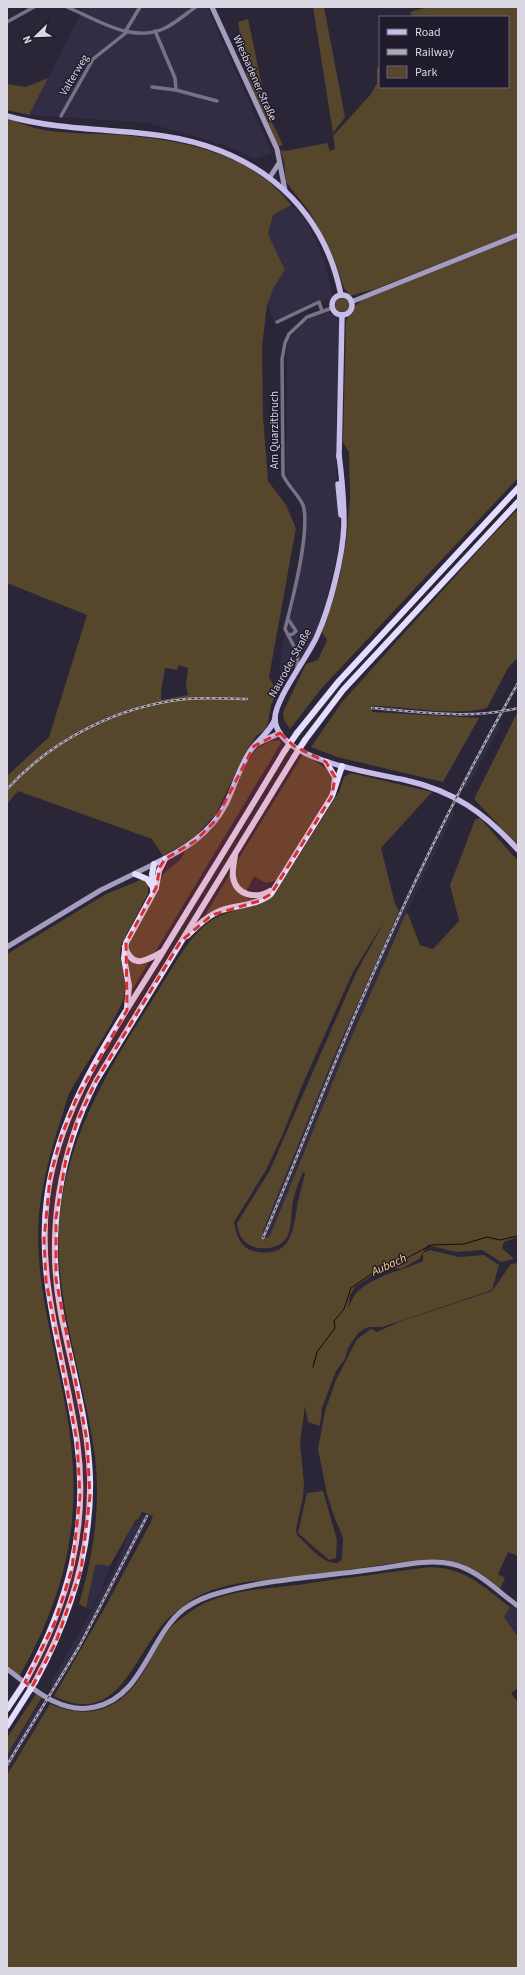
<svg xmlns="http://www.w3.org/2000/svg" width="525" height="1975" viewBox="0 0 525 1975" font-family="'Source Sans 3',sans-serif">
<style>
.built{fill:#322c44}
.green{fill:#56462c;fill-rule:evenodd}
.lines{fill:none;stroke-linecap:round;stroke-linejoin:round}
.stream{stroke:#180a00;stroke-width:1}
.street{stroke:#777287;stroke-width:3.5}
.secondary{stroke:#a49cbe;stroke-width:5}
.primary{stroke:#c7bce8;stroke-width:5.5}
.highway{stroke:#e4ddfd;stroke-width:6}
.rail-casing{stroke:#adaab7;stroke-width:2.5}
.rail{stroke:#201b2d;stroke-width:1;stroke-dasharray:3;stroke-linecap:butt}
.highway-bridge{stroke:#e4ddfd;stroke-width:6}
.marked{fill:#d63131;fill-opacity:0.2;stroke:#d63131;stroke-width:3;stroke-dasharray:8 5;stroke-linejoin:round}
.labels{text-anchor:middle;dominant-baseline:central;stroke-width:3;stroke-linejoin:round;paint-order:stroke}
.street-label{font-size:11px;fill:#dad7e3;stroke:#201b2d}
.water-label{font-size:12px;font-style:italic;fill:#ffd189;stroke:#201b2d}
</style>
<rect width="100%" height="100%" fill="#2a2537"/>
<!-- built -->
<g class="built">
<path d="M84,7H207L272,153L255,159L228,146L148,123L29,115Z"/>
<path d="M291,205L307,222L324,260L333,297L276,325L267,305L274,287L285,270L268,234L273,215Z"/>
<path d="M328,312L338,317L339,326L336,429L337,490L341,528L340,541L327,599L316,636L281,689L273,683L279,674L282,648L294,604L307,522L305,504L286,475L287,346L290,338L302,323L312,317Z"/>
<path d="M503,722L490,745L466,790L460,786L466,775L492,726Z"/>
<path d="M449,809L455,812L395,936L347,1047L271,1233L268,1238L264,1239L263,1231L335,1054L389,932Z"/>
<path d="M144,1515L147,1519L142,1532L113,1589L57,1688L50,1685L116,1566L128,1534L136,1519L139,1521Z"/>
<path d="M102,1563L109,1566V1570L100,1593L91,1610L86,1608L95,1566Z"/>
<path d="M511,1604L518,1609V1637L504,1617Z"/>
<path d="M38,1705L45,1709L7,1771V1756Z"/>
</g>
<!-- green -->
<g class="green">
<path d="M313,7H324L345,117L333,133Z"/>
<path d="M429,7H518V232L375,289L350,296L344,288L335,262L317,225L309,211L286,182L284,162L280,150L285,151L327,143L330,151L335,149L333,136L371,94L377,83V68L380,66V87H508V17H412L410,12Z"/>
<path d="M248,19L268,114L283,145L277,147L247,76L238,22Z"/>
<path d="M48,78L29,115L7,110V84L26,87Z"/>
<path d="M7,119C21,123 37,130 51,131C74,134 98,133 121,135C182,140 252,153 291,205L273,215L268,234L285,270L274,287L267,305L262,347L263,416L268,481L286,505L296,528L269,677L277,692L271,705L268,723L265,730L256,736L246,752L216,814L193,839L163,856L152,839L18,791L7,804V776L49,737L87,615L7,583ZM178,665L188,668L186,685L188,695L161,700V692L165,668L177,670Z"/>
<path d="M518,238V478L321,689L290,729L284,720L283,712L306,664L318,660L327,640L322,632L339,579L346,543L350,499L349,452L343,442L346,322C350,309 357,302 369,297Z"/>
<circle cx="342" cy="305" r="7"/>
<path d="M518,509V657L508,668L487,708C454,717 406,706 372,706V712L479,718L443,782L337,757L311,747L342,702L487,541Z"/>
<path d="M518,711V846L474,799Z"/>
<path d="M279,740L281,743L155,952L142,960L132,956L128,946L158,889L163,874L180,860L185,851L212,829L229,804L245,766L257,748L271,741Z"/>
<path d="M303,754C325,768 339,770 328,799L278,880L266,883L254,876L246,892C235,884 234,876 236,863Z"/>
<path d="M351,773L432,792L381,848L395,904L399,911L335,1054L263,1231V1237L268,1238L271,1233L347,1047L406,913L408,914L420,945L433,949L459,921L450,885L475,820L480,818L518,861V1237L504,1242L502,1248L514,1259L501,1262L482,1250L456,1252L428,1245L419,1259L401,1269L384,1267L355,1287L350,1295L348,1308C351,1303 353,1296 357,1292C376,1275 401,1271 423,1261V1253L430,1250L459,1257L484,1255L499,1265L492,1290L382,1327H368L358,1333L348,1348L345,1359L336,1371L322,1408L320,1426L308,1422L305,1406L300,1443L304,1483L303,1497L296,1529L297,1535C308,1545 322,1564 338,1563L342,1559L343,1538L334,1516L327,1494L318,1449L325,1411L336,1380L357,1339L371,1329L377,1332L401,1321L492,1291L511,1264L518,1263V1556L508,1552L498,1574L505,1578L500,1589L463,1564L437,1560C396,1561 355,1569 314,1575C276,1580 223,1579 190,1601C179,1609 167,1618 159,1629C130,1667 114,1726 54,1696L104,1609L151,1522L153,1516L142,1512L138,1520L136,1519L111,1564L109,1566L98,1564L95,1566L86,1608L79,1604C93,1557 101,1506 95,1457C85,1379 54,1303 59,1224C64,1154 95,1092 131,1034C143,1015 155,996 167,976C178,959 187,942 202,928C225,906 252,912 274,895L339,792L344,777ZM385,920L356,973L270,1170L237,1223C238,1232 240,1238 248,1244C254,1248 261,1249 269,1248C296,1244 289,1220 293,1201C295,1192 299,1181 303,1172L305,1174C302,1185 299,1196 297,1207C293,1234 289,1259 254,1251C240,1248 236,1234 234,1222L266,1170L282,1136L304,1081L353,972Z"/>
<path d="M230,874C235,889 240,898 258,900L216,910L205,915Z"/>
<path d="M143,879L148,885V894L122,943L120,954L126,985L124,998C110,1032 86,1062 69,1094C65,1104 63,1115 59,1125C51,1151 44,1177 40,1205C32,1271 52,1335 64,1399C85,1505 72,1583 19,1677L7,1669V954L106,894Z"/>
<path d="M125,957L135,964L149,961L131,992Z"/>
<path d="M323,1491L337,1540L336,1558L329,1560L298,1533L307,1493Z"/>
<path d="M430,1567C466,1568 482,1586 510,1607L504,1617L518,1637V1688L511,1693L518,1702V1968H7V1775L50,1704C88,1720 119,1711 141,1676C151,1662 156,1645 167,1632C173,1624 182,1618 190,1612C220,1590 263,1589 298,1585C342,1578 386,1573 430,1567Z"/>
<path d="M36,1694L42,1697L7,1755V1738Z"/>
</g>
<g class="lines">
<!-- stream -->
<path class="stream" d="M313,1367L317,1352L335,1328L334,1321L344,1309L351,1288L383,1266L396,1264L431,1245L464,1244L487,1237L500,1240L518,1236"/>
<!-- street -->
<g class="street">
<path d="M67,7C96,19 131,43 163,29C175,24 185,14 196,7"/>
<path d="M7,22L34,7"/>
<path d="M155,31L175,78L176,90L217,101"/>
<path d="M125,32L140,7"/>
<path d="M152,87L176,90"/>
<path d="M61,116L93,59L127,32"/>
<path d="M277,322L319,302L322,311"/>
<path d="M288,635L293,634L296,631L288,619"/>
<path d="M297,668L298,654L285,629C292,602 311,530 303,505C298,494 288,486 283,475L282,359L285,343L289,334L307,317L332,308"/>
</g>
<!-- secondary -->
<g class="secondary">
<path d="M212,7L277,149L285,190"/>
<path d="M270,177L279,163"/>
<path d="M351,302L518,235"/>
<path d="M7,947L101,890L154,864"/>
<path d="M7,1669C33,1688 60,1715 95,1707C143,1697 149,1636 184,1609C194,1602 207,1596 219,1593C267,1579 319,1577 368,1570C395,1567 426,1558 452,1564C477,1569 498,1592 518,1606"/>
</g>
<!-- primary -->
<g class="primary">
<path d="M7,116C53,129 101,129 148,134C245,144 321,196 341,295"/>
<circle cx="342" cy="305" r="10"/>
<path d="M339,455C342,478 344,501 344,525C343,556 330,607 317,636C308,657 274,700 275,719C276,741 304,754 322,760C349,770 377,774 405,780C454,791 485,813 518,850"/>
<path d="M339,457L342,315"/>
<path d="M338,484L341,515"/>
<path d="M258,743L280,733"/>
<path d="M154,864C184,850 210,834 226,804C234,787 239,769 249,753C256,741 270,733 275,719"/>
</g>
<!-- highway -->
<g class="highway">
<path d="M297,733L339,681L518,488"/>
<path d="M305,740L343,690L518,502"/>
<path d="M326,762L335,777L334,787"/>
<path d="M235,855C234,862 232,870 233,877C236,896 256,899 270,891"/>
<path d="M135,874L147,879L152,886"/>
<path d="M153,890L152,874L154,864"/>
<path d="M187,936C197,926 208,915 222,910C238,905 258,905 271,894L332,796L342,766"/>
<path d="M125,947C133,970 146,960 162,952"/>
<path d="M127,1008L129,986L124,958L126,943L156,888L159,871L165,859"/>
<path d="M27,1678C68,1603 89,1527 77,1441C65,1359 36,1282 47,1198C58,1110 110,1037 156,963C198,893 242,823 284,752"/>
<path d="M35,1682C70,1618 92,1551 90,1477C88,1422 72,1368 61,1314C46,1234 59,1153 96,1081L294,757"/>
<path d="M7,1709L23,1685"/>
<path d="M7,1726L30,1690"/>
</g>
<defs>
<g id="rail">
<path d="M372,708C420,712 471,720 518,708"/>
<path d="M7,789C53,739 118,706 186,699C206,697 227,699 247,699"/>
<path d="M263,1238C296,1162 325,1084 358,1008C406,897 458,788 518,683"/>
<path d="M7,1765L79,1647L147,1516"/>
</g>
</defs>
<!-- rail casing -->
<use href="#rail" class="rail-casing"/>
<!-- rail -->
<use href="#rail" class="rail"/>
<!-- highway-bridge -->
<g class="highway-bridge">
<path d="M284,752L297,733"/>
<path d="M294,757L305,740"/>
<path d="M23,1685L27,1678"/>
<path d="M30,1690L35,1682"/>
</g>
</g>
<!-- marked area -->
<path class="marked" d="M280,733L294,746L326,762L335,777L332,796L271,894L259,901L212,915L181,941L96,1081L77,1122L66,1159L56,1218V1279L87,1440L90,1496L81,1571L56,1642L32,1687L25,1682L55,1622L72,1569L80,1496L77,1441L46,1281L44,1239L50,1177L61,1137L77,1097L127,1010L126,943L156,888L160,867L165,859L195,841L215,821L254,746Z"/>
<g class="labels">
<!-- street labels -->
<g class="street-label">
<text transform="translate(74 75) rotate(-59)">Valterweg</text>
<text transform="translate(255 78) rotate(66)">Wiesbadener Straße</text>
<text transform="translate(274 430) rotate(-90)">Am Quarzitbruch</text>
<text transform="translate(290 663) rotate(-61)">Nauroder Straße</text>
</g>
<!-- water labels -->
<g class="water-label">
<text transform="translate(389 1265) rotate(-24)">Aubach</text>
</g>
</g>
<!-- border -->
<rect width="525" height="1975" fill="none" stroke="#dad7e3" stroke-width="16"/>
<!-- legend -->
<rect x="379" y="16" width="130" height="72" fill="#201b2d" stroke="#6a6676"/>
<rect x="387" y="29" width="20" height="6" fill="#c7bce8" stroke="#6a6676"/>
<text x="415" y="36" font-size="12" fill="#dad7e3">Road</text>
<rect x="387" y="49" width="20" height="6" fill="#adaab7" stroke="#6a6676"/>
<text x="415" y="56" font-size="12" fill="#dad7e3">Railway</text>
<rect x="387" y="66" width="20" height="12" fill="#56462c" stroke="#6a6676"/>
<text x="415" y="76" font-size="12" fill="#dad7e3">Park</text>
<!-- north arrow -->
<g transform="translate(36 36) rotate(247)" stroke="#201b2d" stroke-width="3" paint-order="stroke">
<path d="M0-3L7 15L0 10L-7 15Z" fill="#dad7e3"/>
<text y="-6" font-size="11" font-weight="bold" text-anchor="middle" fill="#dad7e3">N</text>
</g>
</svg>
